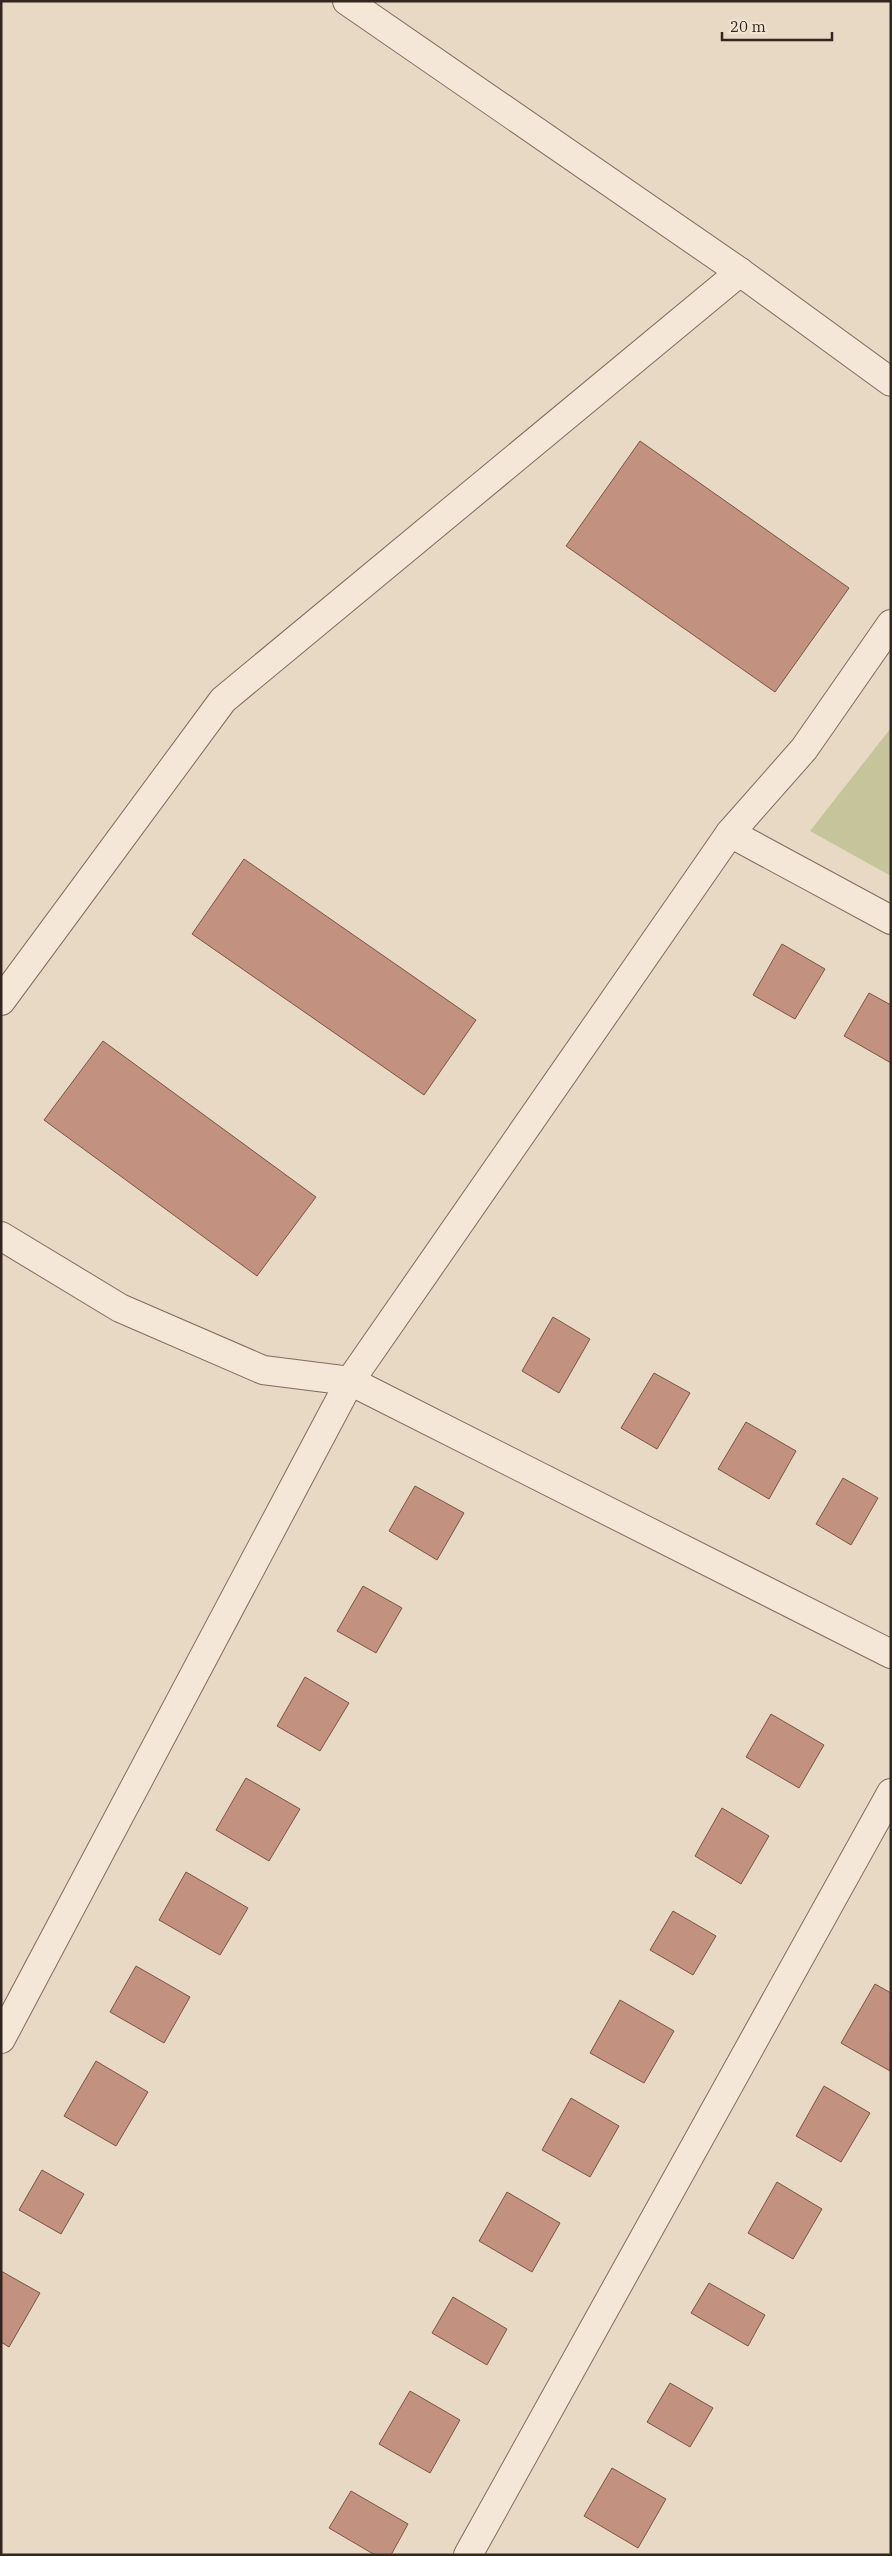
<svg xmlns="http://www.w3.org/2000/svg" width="892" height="2556" viewBox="0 0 892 2556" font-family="'IBM Plex Serif',serif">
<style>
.green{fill:#c5c49a}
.building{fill:#c2917f;stroke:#7d5446}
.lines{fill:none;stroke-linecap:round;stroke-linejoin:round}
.minor-casing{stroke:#816b5d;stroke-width:30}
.minor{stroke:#f4e7d7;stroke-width:28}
</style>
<rect width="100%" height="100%" fill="#e8d9c5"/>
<!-- green -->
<path class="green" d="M891,728V876L810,831Z"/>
<!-- building -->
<g class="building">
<path d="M640,441L849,588L775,692L566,546Z"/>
<path d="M244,859L476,1020L424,1095L192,934Z"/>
<path d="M782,944L825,969L795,1019L753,995Z"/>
<path d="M869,993L891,1005V1063L844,1036Z"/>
<path d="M103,1041L316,1197L257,1276L44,1120Z"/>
<path d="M553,1317L590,1339L559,1393L522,1371Z"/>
<path d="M654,1373L690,1393L657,1449L621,1428Z"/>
<path d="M746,1422L796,1451L769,1499L718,1469Z"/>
<path d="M843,1478L878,1498L851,1545L816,1524Z"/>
<path d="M415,1486L464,1513L437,1560L389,1531Z"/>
<path d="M363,1586L402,1608L376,1653L337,1631Z"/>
<path d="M305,1677L349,1703L320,1751L277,1726Z"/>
<path d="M771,1714L824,1745L799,1788L746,1757Z"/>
<path d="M246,1778L300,1809L269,1861L216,1830Z"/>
<path d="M722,1808L769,1836L741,1884L695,1856Z"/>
<path d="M186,1872L248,1908L220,1955L159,1920Z"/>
<path d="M673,1911L716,1936L693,1975L650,1950Z"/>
<path d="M136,1966L190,1997L164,2043L110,2012Z"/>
<path d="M875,1984L891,1993L890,2071L841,2043Z"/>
<path d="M620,2000L674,2031L644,2083L590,2053Z"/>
<path d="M96,2061L148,2092L116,2146L64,2116Z"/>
<path d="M824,2086L870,2113L841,2162L796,2136Z"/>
<path d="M571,2098L619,2126L590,2177L542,2150Z"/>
<path d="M42,2170L84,2194L61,2234L19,2210Z"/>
<path d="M777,2182L822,2209L793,2259L748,2233Z"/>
<path d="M507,2192L560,2223L532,2272L479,2241Z"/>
<path d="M1,2271L40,2293L9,2347L1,2342Z"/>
<path d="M709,2283L765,2315L748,2346L691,2313Z"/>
<path d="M453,2297L507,2329L487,2365L432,2333Z"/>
<path d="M670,2383L713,2408L690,2447L647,2422Z"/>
<path d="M410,2391L460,2420L430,2473L379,2444Z"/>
<path d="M612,2468L666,2499L638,2548L584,2516Z"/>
<path d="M351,2491L408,2524L391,2555H375L329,2528Z"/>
</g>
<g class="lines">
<defs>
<g id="minor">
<path d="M347,1L740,272L891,382"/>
<path d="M730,833L891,920"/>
<path d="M1,1001L223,700L740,272"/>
<path d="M1,1236L120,1308L263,1370L350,1381L891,1654"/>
<path d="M1,2039L350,1381L730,833L804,749L891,624"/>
<path d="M468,2555L891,1793"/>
</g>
</defs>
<!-- minor casing -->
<use href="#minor" class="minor-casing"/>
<!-- minor -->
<use href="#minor" class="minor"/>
</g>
<!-- border -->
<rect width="892" height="2556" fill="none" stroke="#33261f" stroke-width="5"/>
<!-- scale -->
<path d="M722 32v8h110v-8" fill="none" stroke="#33261f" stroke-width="2.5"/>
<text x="730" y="32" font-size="15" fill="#33261f" stroke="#f1e4d3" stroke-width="4" paint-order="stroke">20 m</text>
</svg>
